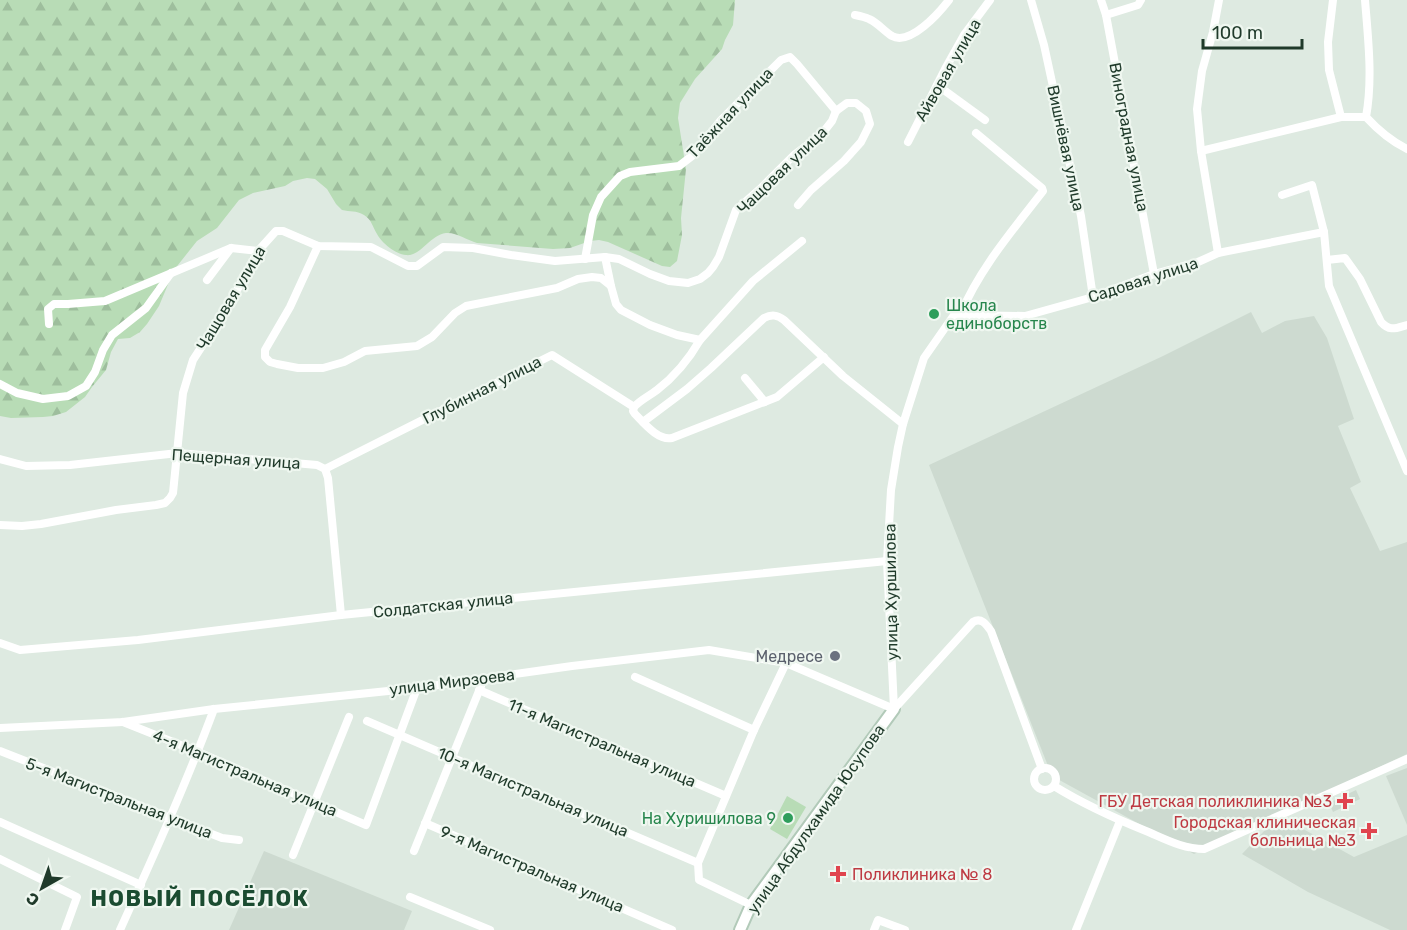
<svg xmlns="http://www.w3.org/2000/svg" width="1407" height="930" viewBox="0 0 1407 930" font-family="Rubik,sans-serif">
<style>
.built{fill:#cddad0}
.green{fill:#b8dcb6}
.forest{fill:url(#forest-firs)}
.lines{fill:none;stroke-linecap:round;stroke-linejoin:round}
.secondary-casing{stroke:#b2cab9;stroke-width:14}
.street{stroke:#fff;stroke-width:8}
.secondary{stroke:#fff;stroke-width:10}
.leisure-dot{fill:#2e9e5b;stroke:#eff7f0;stroke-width:2}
.worship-dot{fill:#6b7280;stroke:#eff7f0;stroke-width:2}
.health-dot{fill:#e0444e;stroke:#eff7f0;stroke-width:2}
.labels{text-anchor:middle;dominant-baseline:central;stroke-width:4.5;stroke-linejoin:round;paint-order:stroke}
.street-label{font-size:16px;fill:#1f3a2a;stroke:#eff7f0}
.leisure-label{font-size:16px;fill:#27864d;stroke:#eff7f0;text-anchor:start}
.worship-label{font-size:16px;fill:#5b616d;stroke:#eff7f0;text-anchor:end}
.health-label{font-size:16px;fill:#be3a42;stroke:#eff7f0;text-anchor:end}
.district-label{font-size:22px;font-weight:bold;letter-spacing:1.5px;fill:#1b4c31;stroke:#eff7f0}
</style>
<defs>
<pattern id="forest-firs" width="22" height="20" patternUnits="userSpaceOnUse" patternTransform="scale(1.5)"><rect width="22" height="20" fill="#b8dcb6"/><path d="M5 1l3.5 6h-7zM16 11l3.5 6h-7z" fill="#9ebe9d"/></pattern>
</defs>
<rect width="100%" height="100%" fill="#deeae1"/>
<!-- built -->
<g class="built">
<path d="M1251,312L1262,333L1285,321L1314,316L1327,338L1354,419L1338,426L1361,482L1350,488L1380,551L1407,542V754L1194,854L1052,776L929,465L1163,356Z"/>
<path d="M1407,768V825L1386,776Z"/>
<path d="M1356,790L1360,799L1333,812L1329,803Z"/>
<path d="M1285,819L1354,857L1407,835V930H1390L1308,892L1242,854L1268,827Z"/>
<path d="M264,851L412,911L404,930H229Z"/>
</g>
<!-- green -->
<path class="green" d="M787,796L806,807L787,839L770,829Z"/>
<!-- forest -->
<path class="forest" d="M0,0H735L733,25L725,40L722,49L695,79L680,103L678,118L686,169L681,218L682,235L677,261L670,267L662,266L608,242L599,240L590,241L570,248L553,249L477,243C467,240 456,232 446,233C430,235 420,257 406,255C395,254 382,243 377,234C372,226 372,220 364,215C356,210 350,212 342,210L336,204L327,189L315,179L307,178L293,181L285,186L253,193L239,200L217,228L197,241L174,270L159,306L147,324L140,332L130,338L118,339L111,352L106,370L92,387L85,397L66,412L53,416L43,417L11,418L0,416Z"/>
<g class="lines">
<defs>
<path id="secondary" d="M740,930L751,905L894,709"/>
</defs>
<!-- secondary casing -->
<use href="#secondary" class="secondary-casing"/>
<!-- street -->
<g class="street">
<path d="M1031,0L1044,45L1081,216L1093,297"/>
<path d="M1101,0L1106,15L1154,274"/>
<path d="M1333,0L1328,42L1329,70L1341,117"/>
<path d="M1365,0C1368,38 1373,79 1366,117C1378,130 1391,141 1407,149"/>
<path d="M855,15C860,16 865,17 869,19C878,23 884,31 892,36C910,46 939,13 949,0"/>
<path d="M1106,15L1138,5L1141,0"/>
<path d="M937,85L985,120"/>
<path d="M908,142L945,69L964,35L990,0"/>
<path d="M1201,151L1341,117H1366"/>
<path d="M1282,195L1312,185L1324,232L1329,286L1407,471"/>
<path d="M798,205L811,190L844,161L861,142L870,124L866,111L856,103H847L836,111"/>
<path d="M318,246L290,307L265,350V357L270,362L277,364L298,368H323L344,362L365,351L417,346L432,337L455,313L466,306L557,288L578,279L592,277L601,278L611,286L616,304L621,310L650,325L677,335L700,340L753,281L802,241"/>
<path d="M1218,253L1201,151L1197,109L1202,71L1213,32L1219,0"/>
<path d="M605,257L611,286"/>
<path d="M585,259L593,215L601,197L620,176L630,172L679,166L692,156L721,120L781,60L790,57L797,64L836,111"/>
<path d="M1327,260L1345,258L1360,279L1381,322C1390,332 1396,328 1407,325"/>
<path d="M207,280L231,248L258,251"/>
<path d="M960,315C980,268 1012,231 1043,191L1042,188L976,133"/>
<path d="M49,324L48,309L54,304H68L105,301L231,248"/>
<path d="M700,340C689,359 674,377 657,390C649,396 640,400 634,407L633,411L635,414C644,423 658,441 672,438L777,397L824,357"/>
<path d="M745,378L765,402"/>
<path d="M0,384L17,393L43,399L68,396L86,386L95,372L103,350L112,335L146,308L171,273"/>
<path d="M643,422L687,389L711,368L764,318C772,314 777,315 784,320L843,376L903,424"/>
<path d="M0,459L26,466L70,465L178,453L317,465L325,469L328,478L341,615"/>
<path d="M325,469L552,355L634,407"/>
<path d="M0,525L22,526L41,524L116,510L156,505L165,503L170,498L173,493L183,393L193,360L230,303L258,251L276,231H283L318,246L371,247L408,266H417L443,247L473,248L511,255L555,261L605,257L619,259L650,274L669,281L688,283L700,279L708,273L713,267L719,257L736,210L761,188L794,155L821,135L832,121L836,111"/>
<path d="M0,643L20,650L138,640L341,615L887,561"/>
<path d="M635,677L754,730"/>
<path d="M479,690L726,796"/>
<path d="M894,709L887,561L891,490L898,447L903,424L924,358L954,315L1025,316L1093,297L1154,274L1198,262L1218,253L1324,232"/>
<path d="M894,709L973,622C981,617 986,624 991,631L1042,769"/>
<path d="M367,721L698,863"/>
<path d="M123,722L198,752L366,825L417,688"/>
<path d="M0,728L123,722L214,709L417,688L572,666L709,650L786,663L894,709"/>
<path d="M0,751L222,838L239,840"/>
<circle cx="1045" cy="779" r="11"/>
<path d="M1054,786C1083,804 1114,818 1146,831C1165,839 1183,849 1204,849L1407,759"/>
<path d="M0,822L141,885"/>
<path d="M425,823L672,930"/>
<path d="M414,851L481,686"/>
<path d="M293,855L349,717"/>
<path d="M0,859L77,897L65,930"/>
<path d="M410,897L490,930"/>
<path d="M751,905L699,880L698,863L754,730L786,663"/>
<path d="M120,930C153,857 186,784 214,709"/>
<path d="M874,930L878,920L905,930"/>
<path d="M1076,930L1120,821"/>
</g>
<!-- secondary -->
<use href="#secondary" class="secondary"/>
</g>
<!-- markers -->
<g class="leisure-dot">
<circle cx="934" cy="314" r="6"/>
<circle cx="788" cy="818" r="6"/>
</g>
<circle class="worship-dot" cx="835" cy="656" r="6"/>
<g class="health-dot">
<path d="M1342 792h6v6h6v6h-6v6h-6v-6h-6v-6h6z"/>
<path d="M1366 822h6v6h6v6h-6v6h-6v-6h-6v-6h6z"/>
<path d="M835 865h6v6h6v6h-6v6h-6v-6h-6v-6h6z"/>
</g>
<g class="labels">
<!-- street labels -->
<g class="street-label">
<text transform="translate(948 70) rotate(-60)">Айвовая улица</text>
<text transform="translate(730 113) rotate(-47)">Таёжная улица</text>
<text transform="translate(1129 137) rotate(79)">Виноградная улица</text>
<text transform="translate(1066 148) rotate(78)">Вишнёвая улица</text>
<text transform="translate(782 170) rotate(-44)">Чащовая улица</text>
<text transform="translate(1143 280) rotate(-18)">Садовая улица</text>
<text transform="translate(231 298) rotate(-59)">Чащовая улица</text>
<text transform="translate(482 390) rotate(-27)">Глубинная улица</text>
<text transform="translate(236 459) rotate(4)">Пещерная улица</text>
<text transform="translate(891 592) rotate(-91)">улица Хуршилова</text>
<text transform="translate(443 605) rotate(-6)">Солдатская улица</text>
<text transform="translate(452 682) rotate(-7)">улица Мирзоева</text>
<text transform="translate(602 743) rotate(23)">11-я Магистральная улица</text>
<text transform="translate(245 773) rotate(23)">4-я Магистральная улица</text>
<text transform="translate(533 792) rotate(23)">10-я Магистральная улица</text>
<text transform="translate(119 798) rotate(21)">5-я Магистральная улица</text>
<text transform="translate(816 819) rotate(-55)">улица Абдулхамида Юсупова</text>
<text transform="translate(532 869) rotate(23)">9-я Магистральная улица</text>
</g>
<!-- leisure labels -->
<g class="leisure-label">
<text x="946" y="305">Школа<tspan x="946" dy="18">единоборств</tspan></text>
<text x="776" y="818" text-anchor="end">На Хуришилова 9</text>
</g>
<!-- worship labels -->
<g class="worship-label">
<text x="823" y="656">Медресе</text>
</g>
<!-- health labels -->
<g class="health-label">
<text x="1332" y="801">ГБУ Детская поликлиника №3</text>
<text x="1356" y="822">Городская клиническая<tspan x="1356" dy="18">больница №3</tspan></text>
<text x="852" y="874" text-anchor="start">Поликлиника № 8</text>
</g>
<!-- district labels -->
<g class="district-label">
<text x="200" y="898">НОВЫЙ ПОСЁЛОК</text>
</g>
</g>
<!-- north arrow -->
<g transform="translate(42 888) rotate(220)" stroke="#eff7f0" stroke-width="4.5" paint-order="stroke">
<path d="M0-4.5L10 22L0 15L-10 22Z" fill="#1f3a2a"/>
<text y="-9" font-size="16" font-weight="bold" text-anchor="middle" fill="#1f3a2a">С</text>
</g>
<!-- scale -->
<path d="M1203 39v9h99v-9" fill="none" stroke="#1f3a2a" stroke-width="3"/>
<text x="1212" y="39" font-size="18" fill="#1f3a2a" stroke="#eff7f0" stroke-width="4.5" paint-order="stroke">100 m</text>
</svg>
